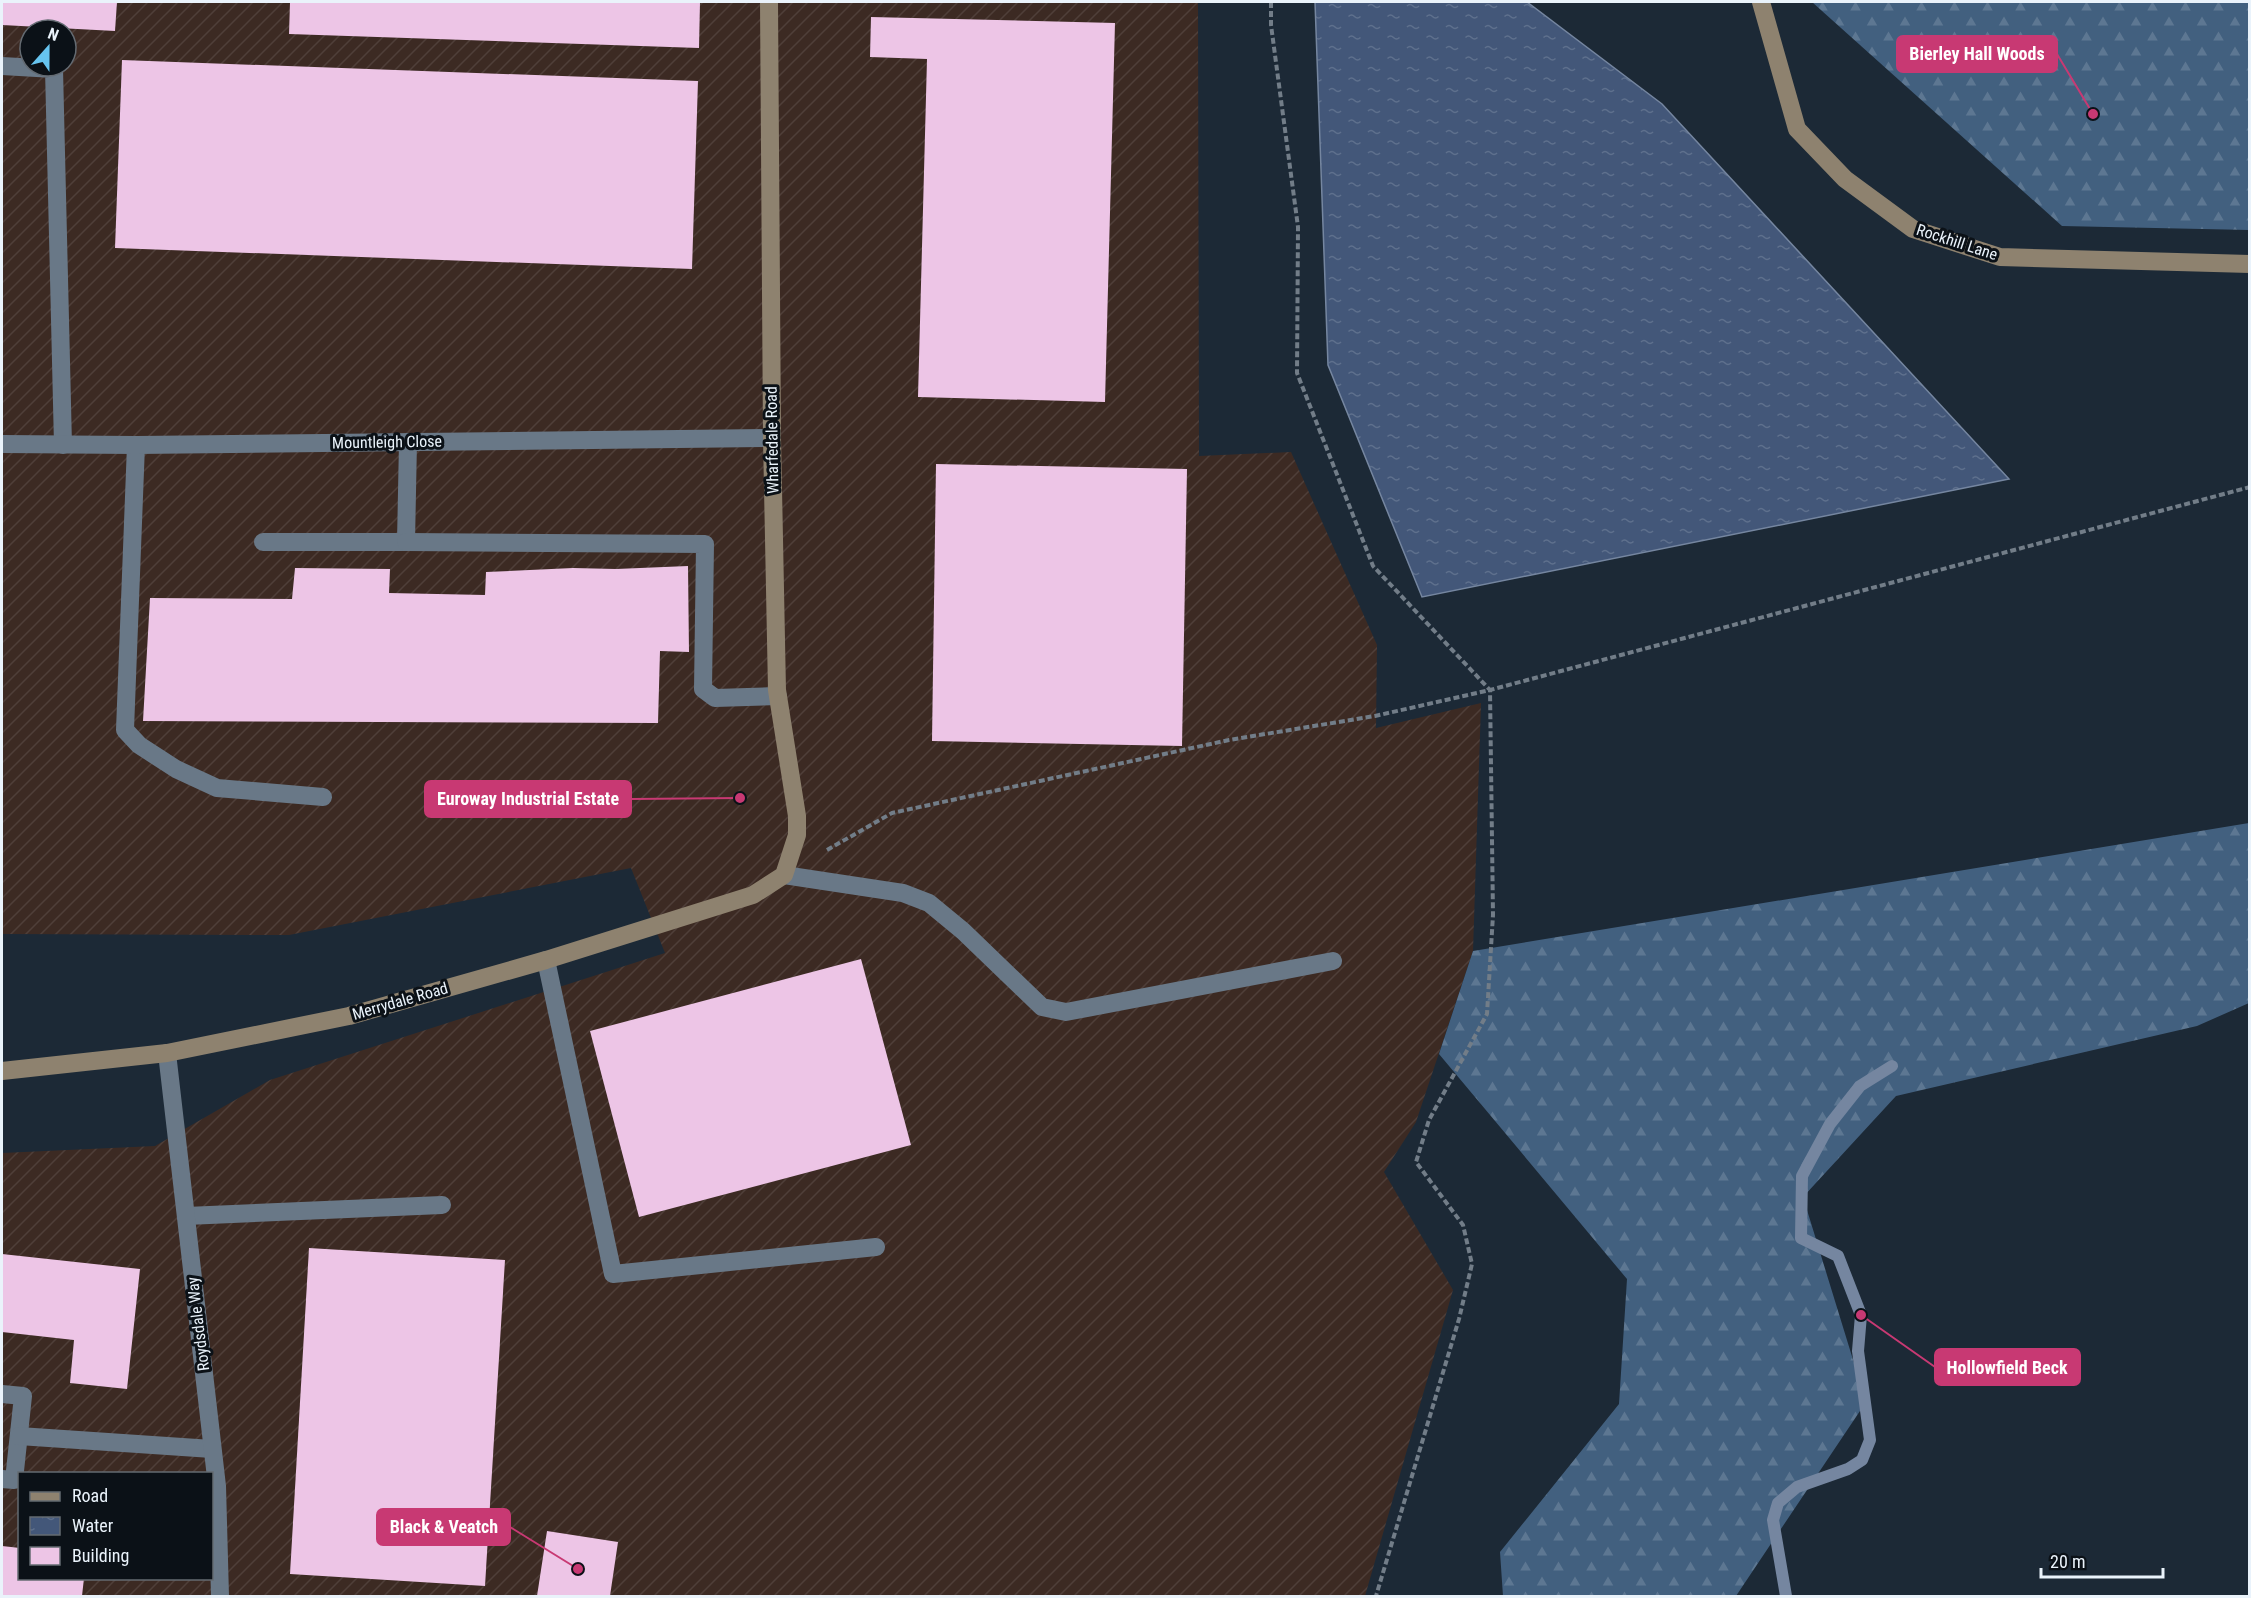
<svg xmlns="http://www.w3.org/2000/svg" width="2251" height="1598" viewBox="0 0 2251 1598" font-family="'Roboto Condensed',sans-serif">
<style>
.industrial{fill:url(#industrial-furrows);fill-rule:evenodd}
.forest{fill:url(#forest-firs)}
.water{fill:url(#water-ripples);stroke:#7586a0;stroke-width:1.5}
.lines{fill:none;stroke-linecap:round;stroke-linejoin:round}
.stream{stroke:#7586a0;stroke-width:12}
.building{fill:#edc5e6}
.path{stroke:#727d88;stroke-width:4;stroke-dasharray:6 3;stroke-linecap:butt}
.lane{stroke:#697887;stroke-width:18}
.street{stroke:#697887;stroke-width:18}
.secondary{stroke:#8e826f;stroke-width:18}
.labels{text-anchor:middle;dominant-baseline:central;stroke-width:6;stroke-linejoin:round;paint-order:stroke}
.street-label{font-size:16px;fill:#eaf3fb;stroke:#0b1117}
.leader{fill:none;stroke:#c83973;stroke-width:2}
.callout-dot{fill:#c83973;stroke:#0b1117;stroke-width:2}
.callout{fill:#c83973;stroke:#c83973;stroke-width:2}
.callout-label{font-size:18px;text-anchor:middle;font-weight:bold;fill:#fff}
</style>
<defs>
<pattern id="industrial-furrows" width="10" height="10" patternUnits="userSpaceOnUse" patternTransform="scale(1.5)"><rect width="10" height="10" fill="#3c2a23"/><path d="M-1 1l2-2M0 10L10 0M9 11l2-2" fill="none" stroke="#4f3f39"/></pattern>
<pattern id="forest-firs" width="22" height="20" patternUnits="userSpaceOnUse" patternTransform="scale(1.5)"><rect width="22" height="20" fill="#42607f"/><path d="M5 1l3.5 6h-7zM16 11l3.5 6h-7z" fill="#5d7792"/></pattern>
<pattern id="water-ripples" width="26" height="14" patternUnits="userSpaceOnUse" patternTransform="scale(1.5)"><rect width="26" height="14" fill="#435779"/><path d="M2 4q2-2 4 0t4 0M15 11q2-2 4 0t4 0" fill="none" stroke="#5e708d"/></pattern>
</defs>
<rect width="100%" height="100%" fill="#1c2936"/>
<!-- industrial -->
<path class="industrial" d="M2,2H1198L1199,456L1291,452L1377,645L1376,728L1481,703L1473,951L1416,1122L1384,1172L1453,1290L1365,1596H2V1153L155,1146L270,1080L665,953L631,868L289,935L2,934ZM30,30H66V66H30ZM20,1474H212V1578H20Z"/>
<!-- forest -->
<g class="forest">
<path d="M1812,2H2249V230L2062,226Z"/>
<path d="M2249,823V1003L2197,1026L1896,1096L1803,1197L1866,1402L1736,1596H1503L1500,1552L1619,1404L1627,1279L1439,1054L1473,951Z"/>
</g>
<!-- water -->
<path class="water" d="M1315,2H1527L1662,104L2009,479L1422,597L1328,365Z"/>
<g class="lines">
<!-- stream -->
<path class="stream" d="M1786,1596L1773,1520L1778,1503L1797,1487L1848,1469L1862,1460L1870,1440L1858,1351L1861,1315L1838,1256L1801,1238L1802,1176L1830,1124L1860,1086L1892,1066"/>
</g>
<!-- building -->
<g class="building">
<path d="M2,2H117L115,31L2,25Z"/>
<path d="M290,2H700L699,48L289,34Z"/>
<path d="M871,17L1115,23L1105,402L918,397L927,59L870,57Z"/>
<path d="M122,60L698,81L692,269L115,248Z"/>
<path d="M936,464L1187,469L1182,746L932,741Z"/>
<path d="M688,566L689,652L660,651L658,723L143,721L150,598L292,599L295,568L390,569L389,593L485,595L486,572L573,568L616,569Z"/>
<path d="M861,959L911,1145L639,1217L590,1031Z"/>
<path d="M309,1248L505,1260L485,1586L290,1574Z"/>
<path d="M2,1254L140,1269L127,1389L70,1383L74,1340L2,1332Z"/>
<path d="M547,1531L618,1542L610,1596H537Z"/>
<path d="M2,1546L20,1548V1578H84L82,1596H2Z"/>
</g>
<g class="lines">
<!-- path -->
<g class="path">
<path d="M1271,2V25L1298,227L1297,373L1373,566L1490,690L1493,915L1487,1014L1429,1120L1416,1162L1463,1225L1472,1264L1459,1319L1376,1596"/>
<path d="M827,850L892,813L1229,740L1375,716L1490,690L2250,487"/>
</g>
<!-- lane -->
<g class="lane">
<path d="M2,66L54,69L63,445"/>
<path d="M136,445L125,730L139,745L176,769L217,788L323,797"/>
<path d="M263,542H406L408,442"/>
<path d="M406,542L705,544L703,689L715,698L778,696"/>
<path d="M784,875L903,893L929,903L963,931L1042,1007L1066,1012L1333,961"/>
<path d="M546,960L613,1274L876,1247"/>
<path d="M186,1216L442,1205"/>
<path d="M2,1394L23,1396L14,1480L2,1479"/>
<path d="M19,1436L212,1449"/>
</g>
<!-- street -->
<g class="street">
<path d="M2,444L136,445L772,438"/>
<path d="M167,1053L217,1486L220,1596"/>
</g>
<!-- secondary -->
<g class="secondary">
<path d="M1761,2L1797,129L1845,179L1913,229L2000,257L2250,264"/>
<path d="M2,1071L167,1053L349,1016L546,960L753,895L784,875L797,835V816L777,690L772,438L769,2"/>
</g>
</g>
<g class="labels">
<!-- street labels -->
<g class="street-label">
<text transform="translate(1957 242) rotate(18)">Rockhill Lane</text>
<text transform="translate(772 440) rotate(-91)">Wharfedale Road</text>
<text transform="translate(387 442) rotate(-1)">Mountleigh Close</text>
<text transform="translate(400 1001) rotate(-16)">Merrydale Road</text>
<text transform="translate(198 1324) rotate(-97)">Roydsdale Way</text>
</g>
</g>
<!-- callouts -->
<path class="leader" d="M2093 114L2057 54M740 798L631 799M1861 1315L1935 1367M578 1569L510 1527"/>
<g class="callout-dot">
<circle cx="2093" cy="114" r="6"/>
<circle cx="740" cy="798" r="6"/>
<circle cx="1861" cy="1315" r="6"/>
<circle cx="578" cy="1569" r="6"/>
</g>
<g class="callout">
<rect x="1897" y="36" width="160" height="36" rx="6"/>
<rect x="425" y="781" width="206" height="36" rx="6"/>
<rect x="1935" y="1349" width="145" height="36" rx="6"/>
<rect x="377" y="1509" width="133" height="36" rx="6"/>
</g>
<g class="callout-label">
<text x="1977" y="60">Bierley Hall Woods</text>
<text x="528" y="805">Euroway Industrial Estate</text>
<text x="2007" y="1374">Hollowfield Beck</text>
<text x="444" y="1533">Black &amp; Veatch</text>
</g>
<!-- border -->
<rect width="2251" height="1598" fill="none" stroke="#eaf3fb" stroke-width="6"/>
<!-- legend -->
<rect x="18" y="1472" width="195" height="108" fill="#0b1117" stroke="#646b72" stroke-width="1.5"/>
<rect x="30" y="1492" width="30" height="9" fill="#8e826f" stroke="#646b72" stroke-width="1.5"/>
<text x="72" y="1502" font-size="18" fill="#eaf3fb">Road</text>
<rect x="30" y="1517" width="30" height="18" fill="url(#water-ripples)" stroke="#646b72" stroke-width="1.5"/>
<text x="72" y="1532" font-size="18" fill="#eaf3fb">Water</text>
<rect x="30" y="1547" width="30" height="18" fill="#edc5e6" stroke="#646b72" stroke-width="1.5"/>
<text x="72" y="1562" font-size="18" fill="#eaf3fb">Building</text>
<!-- north arrow -->
<g transform="translate(48 48) rotate(21)"><circle r="28" fill="#0b1117" stroke="#646b72" stroke-width="1.5"/>
<path d="M0-4.5L10 22L0 15L-10 22Z" fill="#66c4ef"/>
<text y="-9" font-size="16" font-weight="bold" text-anchor="middle" fill="#eaf3fb">N</text>
</g>
<!-- scale -->
<path d="M2041 1568v9h122v-9" fill="none" stroke="#eaf3fb" stroke-width="3"/>
<text x="2050" y="1568" font-size="18" fill="#eaf3fb" stroke="#0b1117" stroke-width="4.5" paint-order="stroke">20 m</text>
</svg>
